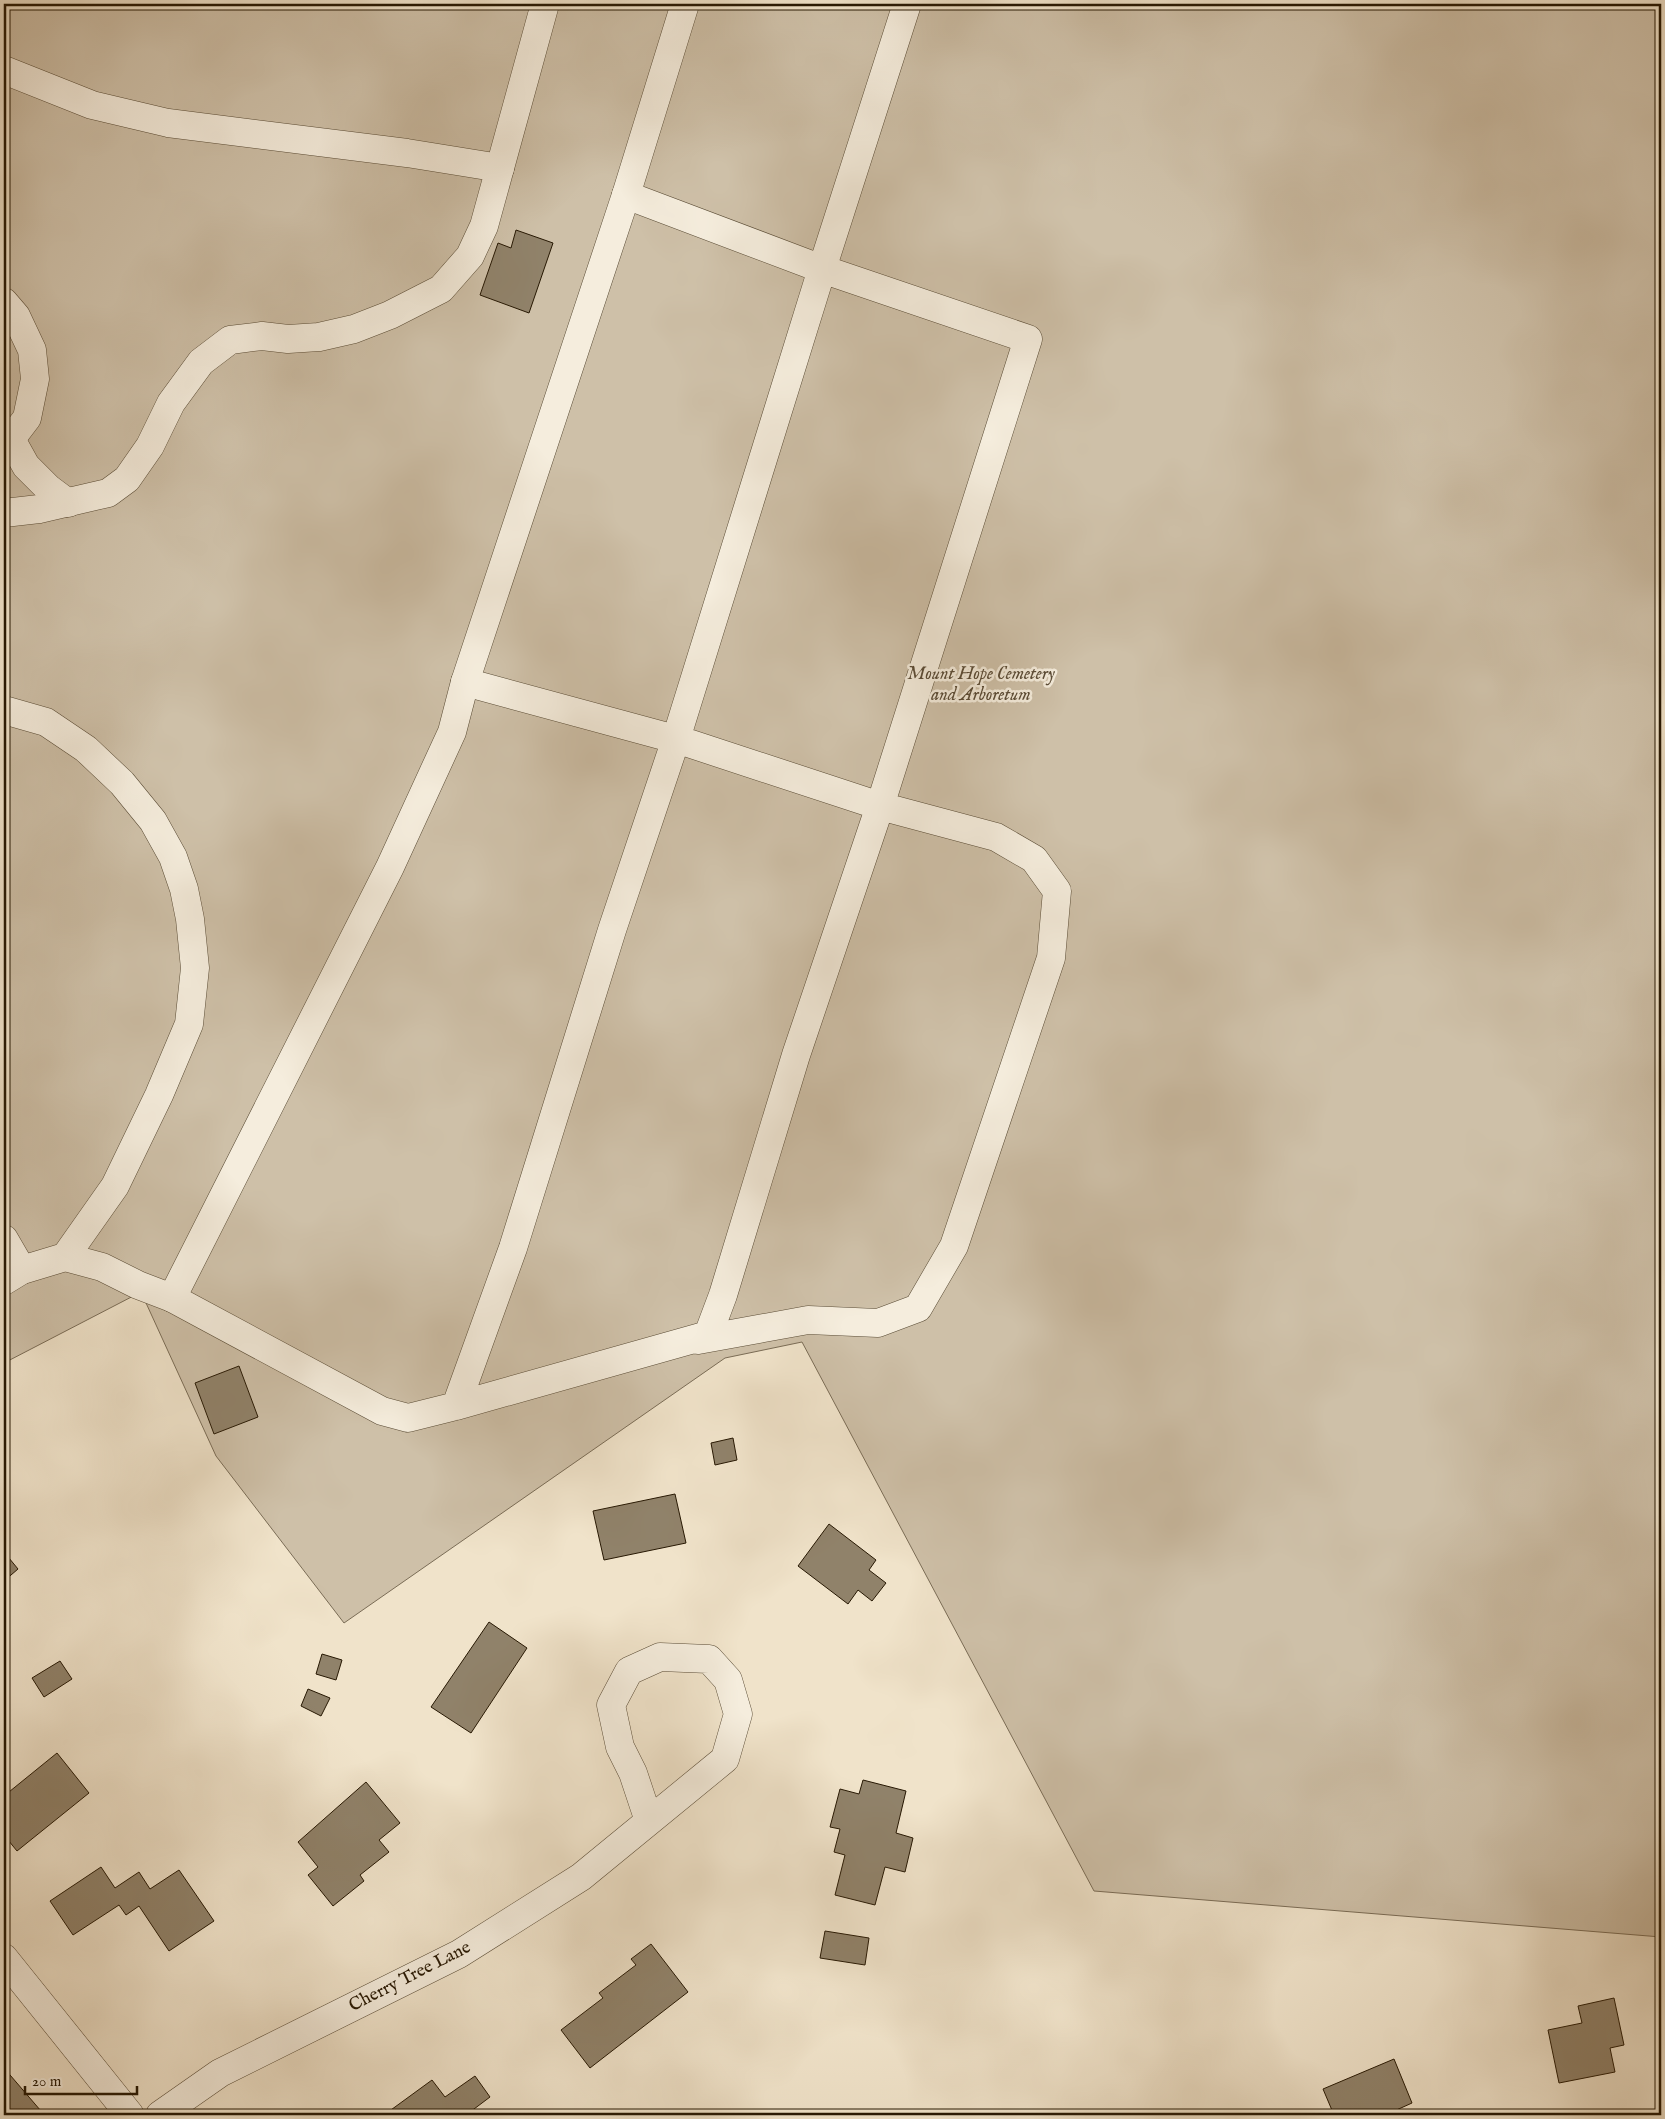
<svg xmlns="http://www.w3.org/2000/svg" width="1665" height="2119" viewBox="0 0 1665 2119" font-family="'IM FELL English',serif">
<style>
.green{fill:#cec0a8;stroke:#7a6c56}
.building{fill:#90826a;stroke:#271803}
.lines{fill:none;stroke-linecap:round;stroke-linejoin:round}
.minor-casing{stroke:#594b35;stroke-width:29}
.minor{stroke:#f5eddd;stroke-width:28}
.labels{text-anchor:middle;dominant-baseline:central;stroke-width:5;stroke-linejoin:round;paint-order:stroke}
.park-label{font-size:18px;font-style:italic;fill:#594a35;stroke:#f5eddd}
.street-label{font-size:18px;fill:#271803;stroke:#f5eddd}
</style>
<rect width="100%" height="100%" fill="#f0e3ca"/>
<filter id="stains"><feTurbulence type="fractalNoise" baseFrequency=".004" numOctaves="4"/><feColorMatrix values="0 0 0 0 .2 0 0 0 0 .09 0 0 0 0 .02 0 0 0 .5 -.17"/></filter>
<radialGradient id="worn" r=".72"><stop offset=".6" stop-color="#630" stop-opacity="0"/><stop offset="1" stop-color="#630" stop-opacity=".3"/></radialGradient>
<!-- green -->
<path class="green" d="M4,4H1661V1937L1094,1891L802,1342L725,1358L344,1623L216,1456L141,1292L4,1363Z"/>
<!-- building -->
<g class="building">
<path d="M516,230L553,243L529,313L480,295L498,243L511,248Z"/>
<path d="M239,1366L258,1417L214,1434L195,1383Z"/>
<path d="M733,1438L737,1460L715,1465L711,1443Z"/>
<path d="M675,1494L686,1543L604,1560L593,1511Z"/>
<path d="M829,1524L876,1560L869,1570L886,1583L872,1601L858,1590L848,1604L798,1566Z"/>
<path d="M4,1552L18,1569L4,1581Z"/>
<path d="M489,1622L527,1648L471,1733L431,1707Z"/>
<path d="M322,1654L342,1660L336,1680L316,1674Z"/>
<path d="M60,1661L72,1679L44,1697L32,1678Z"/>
<path d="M308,1689L330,1698L321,1716L301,1706Z"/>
<path d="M57,1753L89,1793L17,1851L4,1835V1796Z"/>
<path d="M863,1780L906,1791L896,1833L913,1838L905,1872L885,1867L875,1905L835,1895L845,1855L834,1852L840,1829L830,1827L840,1789L859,1794Z"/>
<path d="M366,1782L400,1823L379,1840L389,1852L360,1875L364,1881L333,1906L308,1875L318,1867L298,1842Z"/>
<path d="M101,1867L115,1888L139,1872L150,1889L179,1870L214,1921L169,1951L139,1906L126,1915L119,1905L73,1935L50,1901Z"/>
<path d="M825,1931L869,1938L865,1965L820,1958Z"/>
<path d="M651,1944L688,1992L590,2068L561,2030L603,1998L599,1993L636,1965L631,1959Z"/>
<path d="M1614,1998L1624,2045L1610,2048L1615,2072L1559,2083L1548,2030L1582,2023L1578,2006Z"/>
<path d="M1394,2059L1412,2103L1392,2112L1393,2115H1334L1323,2089Z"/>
<path d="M4,2068L41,2111L36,2115H4Z"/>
<path d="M475,2076L490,2097L466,2115H384L432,2080L445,2097Z"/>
</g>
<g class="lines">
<defs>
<g id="minor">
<path d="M4,70L92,105L168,123L407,153L500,168"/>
<path d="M626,195L822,269L907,4"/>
<path d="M4,302L16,316L32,350L35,379L27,418L11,439"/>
<path d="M4,446L11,439L26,466L48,488L68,503"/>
<path d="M4,513L39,509L108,493L127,479L150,446L171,403L201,362L230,340L262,336L288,339L319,337L354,329L390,315L441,289L470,256L484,226L545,4"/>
<path d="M465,682L626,195L685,4"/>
<path d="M4,710L46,722L86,749L122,783L153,821L173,857L184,889L190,919L195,968L189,1024L159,1095L115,1186L65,1257"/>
<path d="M4,1239L22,1270"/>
<path d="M4,1281L22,1270L65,1257L102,1267L138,1285L172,1298"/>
<path d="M456,1406L513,1248L612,930L676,739L822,269L1028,339L880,806L796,1055L723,1295L708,1335L456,1406L408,1418L382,1411L172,1298L390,867L452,732L465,682L675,739H676L880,806L996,837L1034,859L1057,891L1051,958L954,1246L918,1308L878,1323L808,1320L698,1340"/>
<path d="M4,1958L130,2115"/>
<path d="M160,2115L220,2073L459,1954L581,1877L725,1759L738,1714L728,1680L709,1659L660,1657L629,1671L611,1705L620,1747L633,1773L649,1821"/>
</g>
</defs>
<!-- minor casing -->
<use href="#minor" class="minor-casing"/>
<!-- minor -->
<use href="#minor" class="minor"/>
</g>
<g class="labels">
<!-- park labels -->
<g class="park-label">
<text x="981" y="674">Mount Hope Cemetery<tspan x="981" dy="21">and Arboretum</tspan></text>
</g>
<!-- street labels -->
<g class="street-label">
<text transform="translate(410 1977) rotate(-27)">Cherry Tree Lane</text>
</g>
</g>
<!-- margin -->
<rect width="1665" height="2119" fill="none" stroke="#f0e3ca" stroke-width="20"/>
<rect x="5" y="5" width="1655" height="2109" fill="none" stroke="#271803" stroke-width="2.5"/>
<rect x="10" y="10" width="1645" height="2099" fill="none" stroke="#271803"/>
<!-- scale -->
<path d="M25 2086v8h112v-8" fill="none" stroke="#271803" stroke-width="2.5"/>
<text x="32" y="2086" font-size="15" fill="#271803" stroke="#f5eddd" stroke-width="4" paint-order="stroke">20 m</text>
<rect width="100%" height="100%" filter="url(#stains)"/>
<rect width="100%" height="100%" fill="url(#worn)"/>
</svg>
